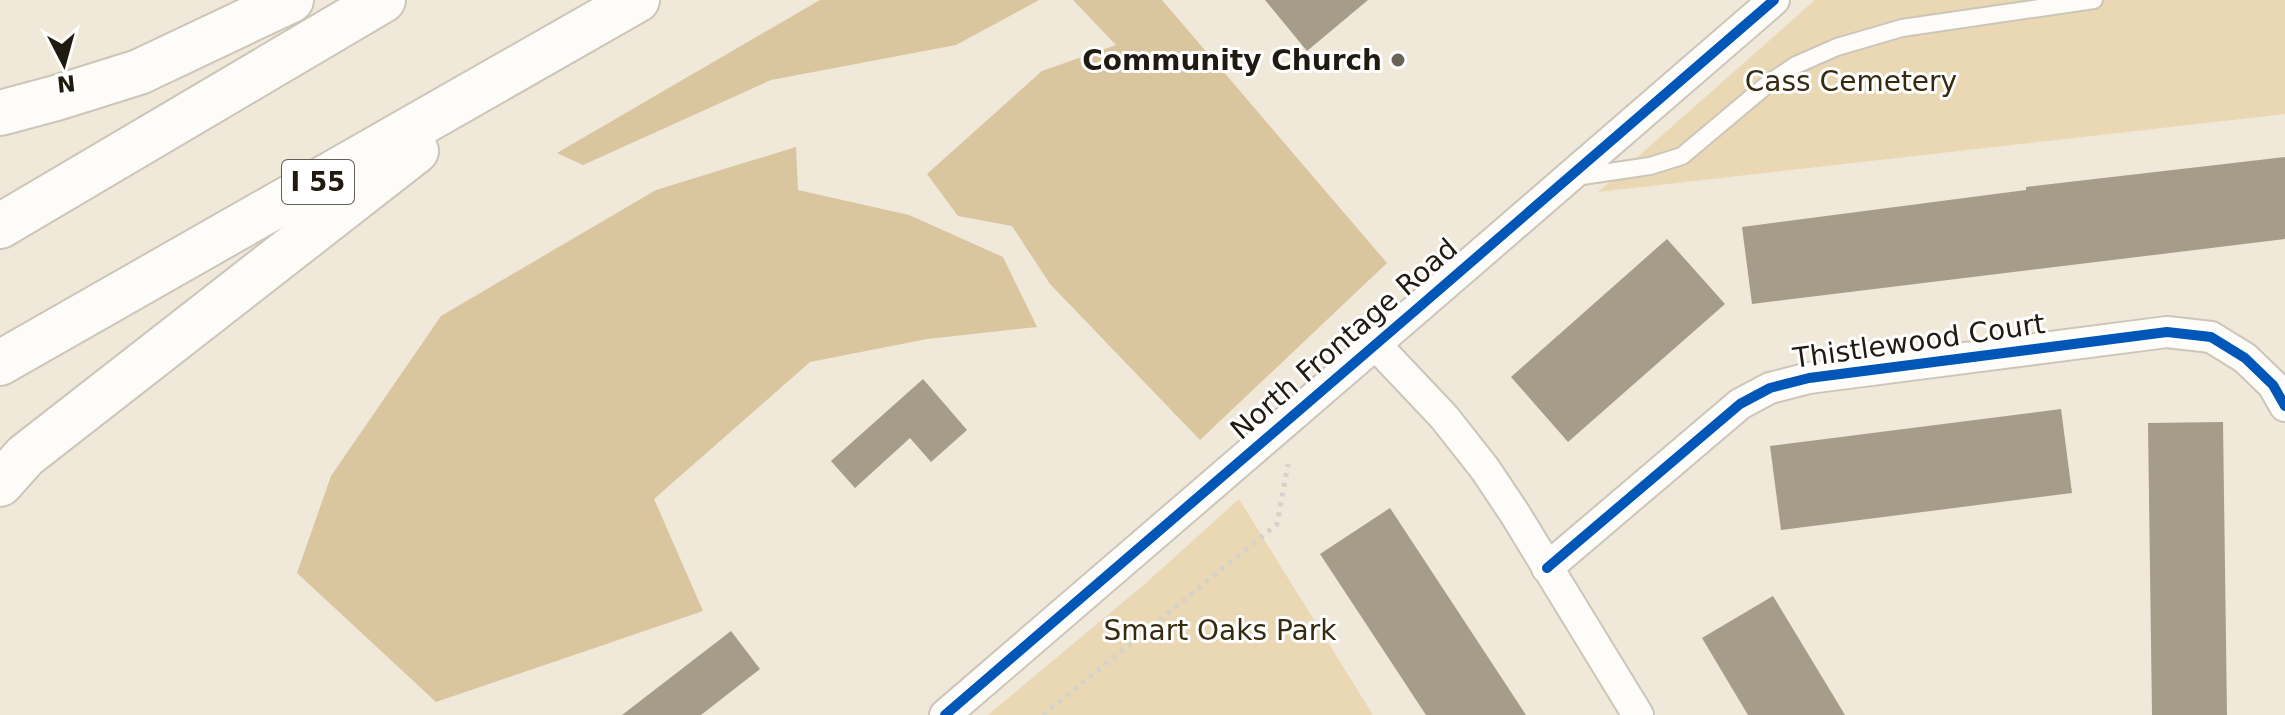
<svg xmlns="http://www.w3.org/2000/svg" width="2285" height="715" viewBox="0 0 2285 715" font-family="'DejaVu Sans',sans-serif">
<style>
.green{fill:#ead8b4}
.forest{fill:#d9c59e}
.building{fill:#a59c89}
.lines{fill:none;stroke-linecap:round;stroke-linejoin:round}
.lane-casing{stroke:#ccc5b9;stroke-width:20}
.street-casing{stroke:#ccc5b9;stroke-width:34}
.highway-casing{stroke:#ccc5b9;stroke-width:48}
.path{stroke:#d4d2cd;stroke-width:5;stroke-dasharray:4 6;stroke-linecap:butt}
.lane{stroke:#fdfcf9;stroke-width:16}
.street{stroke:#fdfcf9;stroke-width:30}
.highway{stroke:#fdfcf9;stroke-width:44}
.cycleway-casing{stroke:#fff;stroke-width:15}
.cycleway{stroke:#0057b8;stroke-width:10}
.poi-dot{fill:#696256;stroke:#fff;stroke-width:3}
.labels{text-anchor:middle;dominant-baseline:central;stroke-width:6;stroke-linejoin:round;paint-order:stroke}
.shield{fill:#fff;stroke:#635f58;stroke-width:2}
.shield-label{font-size:26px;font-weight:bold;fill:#201a10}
.poi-label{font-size:28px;font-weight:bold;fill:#201a10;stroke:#fff;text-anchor:end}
.park-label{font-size:28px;fill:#382a0f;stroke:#fff}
.street-label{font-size:28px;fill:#201a10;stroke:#fff}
</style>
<rect width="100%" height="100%" fill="#f0e8d8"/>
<!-- green -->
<g class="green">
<path d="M1815,0H2285V114L1598,192Z"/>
<path d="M1239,499L1373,715H988L1146,583Z"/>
</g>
<!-- forest -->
<g class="forest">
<path d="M820,0H1039L956,45L771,80L583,165L557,153Z"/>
<path d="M1073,0H1162L1387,263L1200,440L1050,284L1012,226L958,216L927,174L1042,71L1116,45Z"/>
<path d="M796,147L798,190L909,215L1003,257L1037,327L927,339L810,362L654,499L703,611L436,702L297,573L331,476L441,316L656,190Z"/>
</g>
<!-- building -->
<g class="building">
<path d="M1265,0H1368L1307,51Z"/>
<path d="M2285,157V239L1752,304L1742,227L2026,190V187Z"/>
<path d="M1667,239L1725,304L1568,442L1511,377Z"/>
<path d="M923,379L967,430L931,462L910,438L855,488L831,461Z"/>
<path d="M2061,409L2072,493L1781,530L1770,446Z"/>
<path d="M2223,422L2227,715H2152L2148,423Z"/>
<path d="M1390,508L1526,715H1426L1320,554Z"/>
<path d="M1773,596L1845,715H1748L1702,638Z"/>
<path d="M731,631L760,669L701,715H622Z"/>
</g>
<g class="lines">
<defs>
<path id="lane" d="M1575,177L1650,166L1682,156L1769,83L1796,65L1837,47L1902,28L2094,0"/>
<g id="street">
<path d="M1375,344L1444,417L1485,469L1515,514L1638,715"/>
<path d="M1547,568L1740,404L1770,388L1809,378L2167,332L2211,337L2245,358L2273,385L2285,406"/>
<path d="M945,715C1221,476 1499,240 1774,0"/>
</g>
<g id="highway">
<path d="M0,113L56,98L139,72L291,0"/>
<path d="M0,226L383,0"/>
<path d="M0,363L637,0"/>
<path d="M0,484L25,456L416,151"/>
</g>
</defs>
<!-- lane casing -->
<use href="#lane" class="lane-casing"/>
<!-- street casing -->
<use href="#street" class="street-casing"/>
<!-- highway casing -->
<use href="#highway" class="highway-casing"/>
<!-- path -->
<path class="path" d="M1043,715L1277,524L1288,464"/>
<!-- lane -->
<use href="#lane" class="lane"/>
<!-- street -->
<use href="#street" class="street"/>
<!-- highway -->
<use href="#highway" class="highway"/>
<defs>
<g id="cycleway">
<path d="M1547,568L1740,404L1770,388L1809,378L2167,332L2211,337L2245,358L2273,385L2285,406"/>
<path d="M945,715C1221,476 1499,240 1774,0"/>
</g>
</defs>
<!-- cycleway casing -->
<use href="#cycleway" class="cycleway-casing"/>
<!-- cycleway -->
<use href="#cycleway" class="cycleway"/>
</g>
<!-- markers -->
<circle class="poi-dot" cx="1398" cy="60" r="8"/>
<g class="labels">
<!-- shield labels -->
<rect class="shield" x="282" y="160" width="72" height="44" rx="6"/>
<g class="shield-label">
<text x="318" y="182">I 55</text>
</g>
<!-- poi labels -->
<g class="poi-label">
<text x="1382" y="60">Community Church</text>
</g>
<!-- park labels -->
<g class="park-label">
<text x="1851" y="81">Cass Cemetery</text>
<text x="1220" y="630">Smart Oaks Park</text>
</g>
<!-- street labels -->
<g class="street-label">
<text transform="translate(1344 339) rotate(-41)">North Frontage Road</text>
<text transform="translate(1919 341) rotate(-8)">Thistlewood Court</text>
</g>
</g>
<!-- north arrow -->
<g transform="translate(64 64) rotate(174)" stroke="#ffffff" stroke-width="6" paint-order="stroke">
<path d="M0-6L14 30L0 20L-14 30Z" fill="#201a10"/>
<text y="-12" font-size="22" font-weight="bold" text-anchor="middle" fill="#201a10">N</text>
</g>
</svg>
